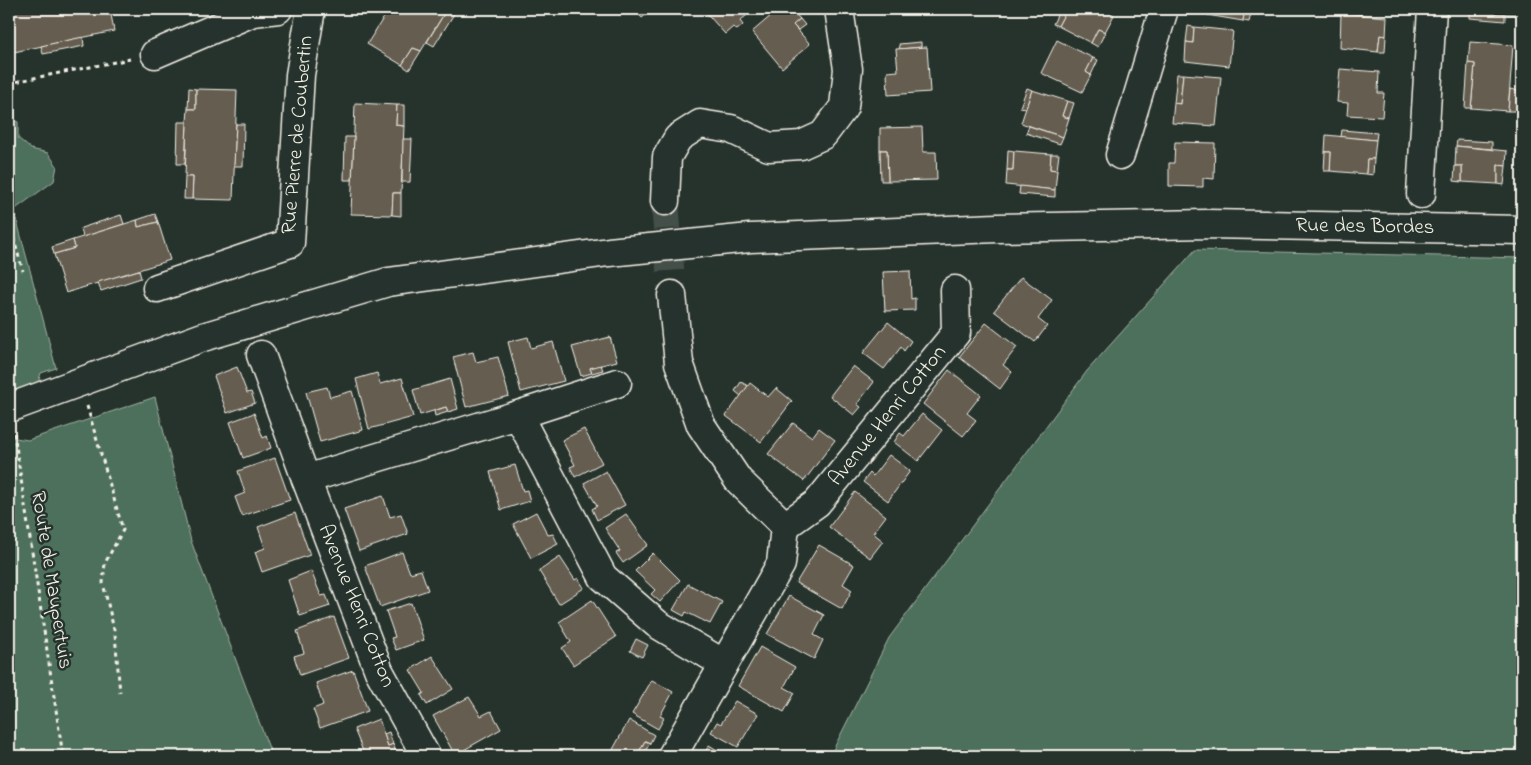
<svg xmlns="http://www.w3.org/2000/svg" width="1531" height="765" viewBox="0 0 1531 765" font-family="'Indie Flower',sans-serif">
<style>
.green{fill:#4e705b;stroke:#a1b0a2}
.building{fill:#655d4f;stroke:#f4f1e8}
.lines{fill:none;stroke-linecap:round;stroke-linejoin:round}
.street-tunnel{stroke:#455049;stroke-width:28;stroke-dasharray:28 14;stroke-linecap:butt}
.street-casing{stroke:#f4f1e8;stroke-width:31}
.secondary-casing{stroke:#f4f1e8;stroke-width:31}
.path{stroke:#f4f1e8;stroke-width:3;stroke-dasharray:4 4;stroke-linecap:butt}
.street{stroke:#26332d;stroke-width:28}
.secondary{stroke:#26332d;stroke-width:28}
.labels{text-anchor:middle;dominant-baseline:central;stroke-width:5;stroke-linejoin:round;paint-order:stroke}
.street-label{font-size:21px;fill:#f4f1e8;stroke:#26332d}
</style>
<rect width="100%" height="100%" fill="#26332d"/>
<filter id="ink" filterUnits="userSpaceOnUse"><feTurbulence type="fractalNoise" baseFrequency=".02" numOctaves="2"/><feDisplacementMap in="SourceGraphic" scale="10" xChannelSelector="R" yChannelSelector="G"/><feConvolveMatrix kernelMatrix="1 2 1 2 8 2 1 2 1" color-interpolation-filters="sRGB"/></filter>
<g filter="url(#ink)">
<!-- green -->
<g class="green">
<path d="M9,115L18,122V138L31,149L48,153L57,166L54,181L14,210L56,368L41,373L31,406L9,413Z"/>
<path d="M1195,250L1522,258V756H830L889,638L1087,371Z"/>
<path d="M155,397L191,541L272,756H9V437L28,440Z"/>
</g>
<!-- building -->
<g class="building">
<path d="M20,9H110L114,31L9,53V11Z"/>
<path d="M389,9H447L421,51L413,48L402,65L367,44Z"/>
<path d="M447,9H457L434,46L427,42Z"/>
<path d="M634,9H653L642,18Z"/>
<path d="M703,9H754L740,21L743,25L737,30L733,27L725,34Z"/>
<path d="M779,9H791L800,19L793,25L810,44L782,68L752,32Z"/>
<path d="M1060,9H1067L1058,26L1053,24Z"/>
<path d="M1067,9H1102L1114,15L1105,32L1098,29L1091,43L1058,26Z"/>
<path d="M1208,9H1245L1243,21L1207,15Z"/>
<path d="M1245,9H1252L1249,22L1243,21Z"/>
<path d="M1470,9H1520V15L1470,12Z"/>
<path d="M1470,12L1505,14V21L1470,18Z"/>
<path d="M1341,13L1387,17L1386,36L1380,35L1378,52L1340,48Z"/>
<path d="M800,19L805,25L798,30L793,25Z"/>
<path d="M1188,26L1194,27L1193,43L1186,42Z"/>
<path d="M1194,27L1233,31L1229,66L1185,61L1186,42L1193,43Z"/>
<path d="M1098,29L1105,32L1098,47L1091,43Z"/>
<path d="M1380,35L1386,36L1385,52H1378Z"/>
<path d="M83,37L84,46L43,54L41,46Z"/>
<path d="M1057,40L1093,58L1086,72L1091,75L1082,92L1041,73Z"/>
<path d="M921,42V47L900,49L899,44Z"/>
<path d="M1470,42L1513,45L1508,111L1471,108L1475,64L1468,63Z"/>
<path d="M927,47L930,92L888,95L887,72L898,71L896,49Z"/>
<path d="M413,48L421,51L409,70L402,65Z"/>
<path d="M1093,58L1098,60L1091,75L1086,72Z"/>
<path d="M1468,63L1475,64L1471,108H1465Z"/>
<path d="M1340,69L1379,72L1378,93H1384L1382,117L1347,115L1348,103L1337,102Z"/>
<path d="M1177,74H1183L1180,104L1174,103Z"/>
<path d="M1183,74L1221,77L1216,126L1172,123L1174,103L1180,104Z"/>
<path d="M189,88L196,89V109H188Z"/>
<path d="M1027,88L1032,90L1026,108L1020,107Z"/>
<path d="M196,89L237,90L233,200L192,199L193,177H185L187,122L188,109H196Z"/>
<path d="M1510,89L1522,92V109L1520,111H1508Z"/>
<path d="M1032,90L1067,101L1062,116L1069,118L1063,137L1021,123Z"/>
<path d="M1067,101L1074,103L1069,118L1062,116Z"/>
<path d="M355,103L397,105L396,125L404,126L401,193H393L392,215L351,214Z"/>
<path d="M397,105H404V126L396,125Z"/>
<path d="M178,122H187L185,164H177Z"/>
<path d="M236,124H244L243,166H234Z"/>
<path d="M1029,126L1063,137L1060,144L1026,133Z"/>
<path d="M922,127L923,152H936L937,180L888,181L887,150H880V128Z"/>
<path d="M1342,130L1377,133L1376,140L1341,137Z"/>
<path d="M1326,135L1376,140L1374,159H1367L1366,174L1330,171L1331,152H1325Z"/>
<path d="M345,137H354L352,180H344Z"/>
<path d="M403,139H412L410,182H402Z"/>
<path d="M1457,140L1492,142V149L1456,146Z"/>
<path d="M1175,142L1215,143L1214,179L1203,178V187L1169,186V163H1174Z"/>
<path d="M1456,146L1507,151L1506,166L1498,165V184L1462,182V166H1455Z"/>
<path d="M880,150H887L888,181H881Z"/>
<path d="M1008,150L1014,151L1013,170H1007Z"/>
<path d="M1014,151L1051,154L1050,169L1057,170L1055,190L1006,185L1007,170H1013Z"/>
<path d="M1325,152H1331L1330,171H1324Z"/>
<path d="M1051,154H1059L1057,170L1050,169Z"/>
<path d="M1367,159H1374L1373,175L1366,174Z"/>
<path d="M1498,165L1506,166L1504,185L1498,184Z"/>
<path d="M1455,166H1462V182L1454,181Z"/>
<path d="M185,177H193L192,199H184Z"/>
<path d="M1020,186L1055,190V197L1019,194Z"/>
<path d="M393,193H401V216L392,215Z"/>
<path d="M155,214L158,222L138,227L137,220Z"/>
<path d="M121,215L124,224L83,237L81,228Z"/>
<path d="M137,220L138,227L158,222L170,260L66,293L54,254L75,248L73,240Z"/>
<path d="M73,240L75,248L54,254L52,247Z"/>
<path d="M139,270L141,278L101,291L98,282Z"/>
<path d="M910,271L911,299L915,298V310L885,311L883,272Z"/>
<path d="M1021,277L1052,300L1038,319L1047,326L1035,342L994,311Z"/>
<path d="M888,322L911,341L904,351L901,347L884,369L863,353Z"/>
<path d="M986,323L1017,347L1003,365L1012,372L1000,389L959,357Z"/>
<path d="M528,337L531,348L553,342L564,381L521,392L508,342Z"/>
<path d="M610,337L617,361L590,368L592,373L581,376L572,347Z"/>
<path d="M473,352L476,362L498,357L509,396L466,407L453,357Z"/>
<path d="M601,365L603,370L592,373L590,368Z"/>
<path d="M853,366L874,382L857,404L861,407L854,415L830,396Z"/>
<path d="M237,367L247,393L251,392L255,403L227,413L214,376Z"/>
<path d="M949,370L981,395L967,413L976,420L963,436L923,404Z"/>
<path d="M377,373L380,384L402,378L413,417L369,429L356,379Z"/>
<path d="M450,379L458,409L448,412L446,407L420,415L413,390Z"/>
<path d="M741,382L748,386L741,396L735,391Z"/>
<path d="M750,383L768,397L776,388L792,401L761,442L726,416Z"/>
<path d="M327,387L330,397L352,391L363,430L320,442L306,392Z"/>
<path d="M446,407L448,412L435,416L434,411Z"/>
<path d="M254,413L263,438L267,436L271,448L243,458L230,422Z"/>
<path d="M922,414L942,430L918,461L894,442L900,433L904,436Z"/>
<path d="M793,423L812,437L819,428L835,440L804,481L768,454Z"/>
<path d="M584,429L602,463L575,477L570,467L575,465L562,440Z"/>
<path d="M889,455L910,471L888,501L863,482L870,473L873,476Z"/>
<path d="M275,458L290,500L242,516L235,497L245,493L238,471Z"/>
<path d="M515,465L523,491L527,490L530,501L501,510L490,472Z"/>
<path d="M606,471L625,505L597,520L592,509L597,506L584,483Z"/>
<path d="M855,492L886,516L873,533L883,541L870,558L829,527Z"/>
<path d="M383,496L390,517L401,514L408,534L359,551L344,509Z"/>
<path d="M536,512L548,535L553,534L558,544L531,558L513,524Z"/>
<path d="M295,513L310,555L262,572L255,552L265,548L258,527Z"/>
<path d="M626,514L648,545L623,563L616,553L620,551L605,528Z"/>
<path d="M819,545L854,565L843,584L852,590L842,609L796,583Z"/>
<path d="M402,552L410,573L421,570L428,590L380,607L365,566Z"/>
<path d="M653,553L680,580L660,602L651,594L655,590L635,571Z"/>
<path d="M560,557L575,580L578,578L584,588L559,604L539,571Z"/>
<path d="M311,571L321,596L326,595L330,606L300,616L288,580Z"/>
<path d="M688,584L722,602L710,624L686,612L684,616L673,610Z"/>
<path d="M789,596L824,615L814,635L823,640L814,659L767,634Z"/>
<path d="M592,600L616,637L573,665L562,648L571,642L559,622Z"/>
<path d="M411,603L424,640L396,650L391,638L395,637L386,611Z"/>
<path d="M334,617L349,658L300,675L294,656L304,653L297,631Z"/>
<path d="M636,639L648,645L642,657L630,651Z"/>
<path d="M760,647L795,667L784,687L795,693L784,712L738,686Z"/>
<path d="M432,656L453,689L427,705L421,695L424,693L410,670Z"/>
<path d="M353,670L368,711L320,728L313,709L323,705L316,683Z"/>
<path d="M652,680L673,692L660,716L664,718L658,729L632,714Z"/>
<path d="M469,697L481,716L491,711L501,729L455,755L433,716Z"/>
<path d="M735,701L758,714L738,747L711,732L717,722L721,724Z"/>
<path d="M379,719L388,746L393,744L397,755L365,756L354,729Z"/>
<path d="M629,720L654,735L650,743L645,741L637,756H613L610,755Z"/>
<path d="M389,732L393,744L388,746L384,734Z"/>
<path d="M645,741L650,743L643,755L639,752Z"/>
<path d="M709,745L727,756H703Z"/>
</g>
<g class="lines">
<!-- street-tunnel -->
<path class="street-tunnel" d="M665,201L672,295"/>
<defs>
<g id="street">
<path d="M155,54L253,12L278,9"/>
<path d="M1120,155L1164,9"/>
<path d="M1421,194L1432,9"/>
<path d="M665,201L667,157L678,138L700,124L731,129L769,147L801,145L823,135L844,107L848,69L839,9"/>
<path d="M157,288L290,243L300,75L311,9"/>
<path d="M672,295L679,363L701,425L738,480L785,526L817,503L956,333L955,290"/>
<path d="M261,355L306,479"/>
<path d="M518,415L617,383"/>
<path d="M426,756L379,671L306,479L518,415L603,577L657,624L724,664"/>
<path d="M672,756L781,564L785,526"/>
</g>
<path id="secondary" d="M9,408L203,337L388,282L609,252L750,238L997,228L1207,224L1522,230"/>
</defs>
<!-- street casing -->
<use href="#street" class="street-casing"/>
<!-- secondary casing -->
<use href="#secondary" class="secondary-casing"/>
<!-- path -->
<g class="path">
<path d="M9,83L130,59"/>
<path d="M9,223L23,271"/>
<path d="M87,406L123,530L105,563L103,583L115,634L120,693"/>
<path d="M14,433L63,756"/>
</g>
<!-- street -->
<use href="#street" class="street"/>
<!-- secondary -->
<use href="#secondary" class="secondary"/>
</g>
</g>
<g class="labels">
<!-- street labels -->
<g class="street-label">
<text transform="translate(298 135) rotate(-85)">Rue Pierre de Coubertin</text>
<text transform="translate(1365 227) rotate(1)">Rue des Bordes</text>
<text transform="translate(888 416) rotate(-51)">Avenue Henri Cotton</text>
<text transform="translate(51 580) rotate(81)">Route de Maupertuis</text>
<text transform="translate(356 606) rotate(68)">Avenue Henri Cotton</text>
</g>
</g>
<!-- margin -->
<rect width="1531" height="765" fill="none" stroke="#26332d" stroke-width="30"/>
<rect x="15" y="15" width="1501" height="735" fill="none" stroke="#f4f1e8" stroke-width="2" filter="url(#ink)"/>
</svg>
